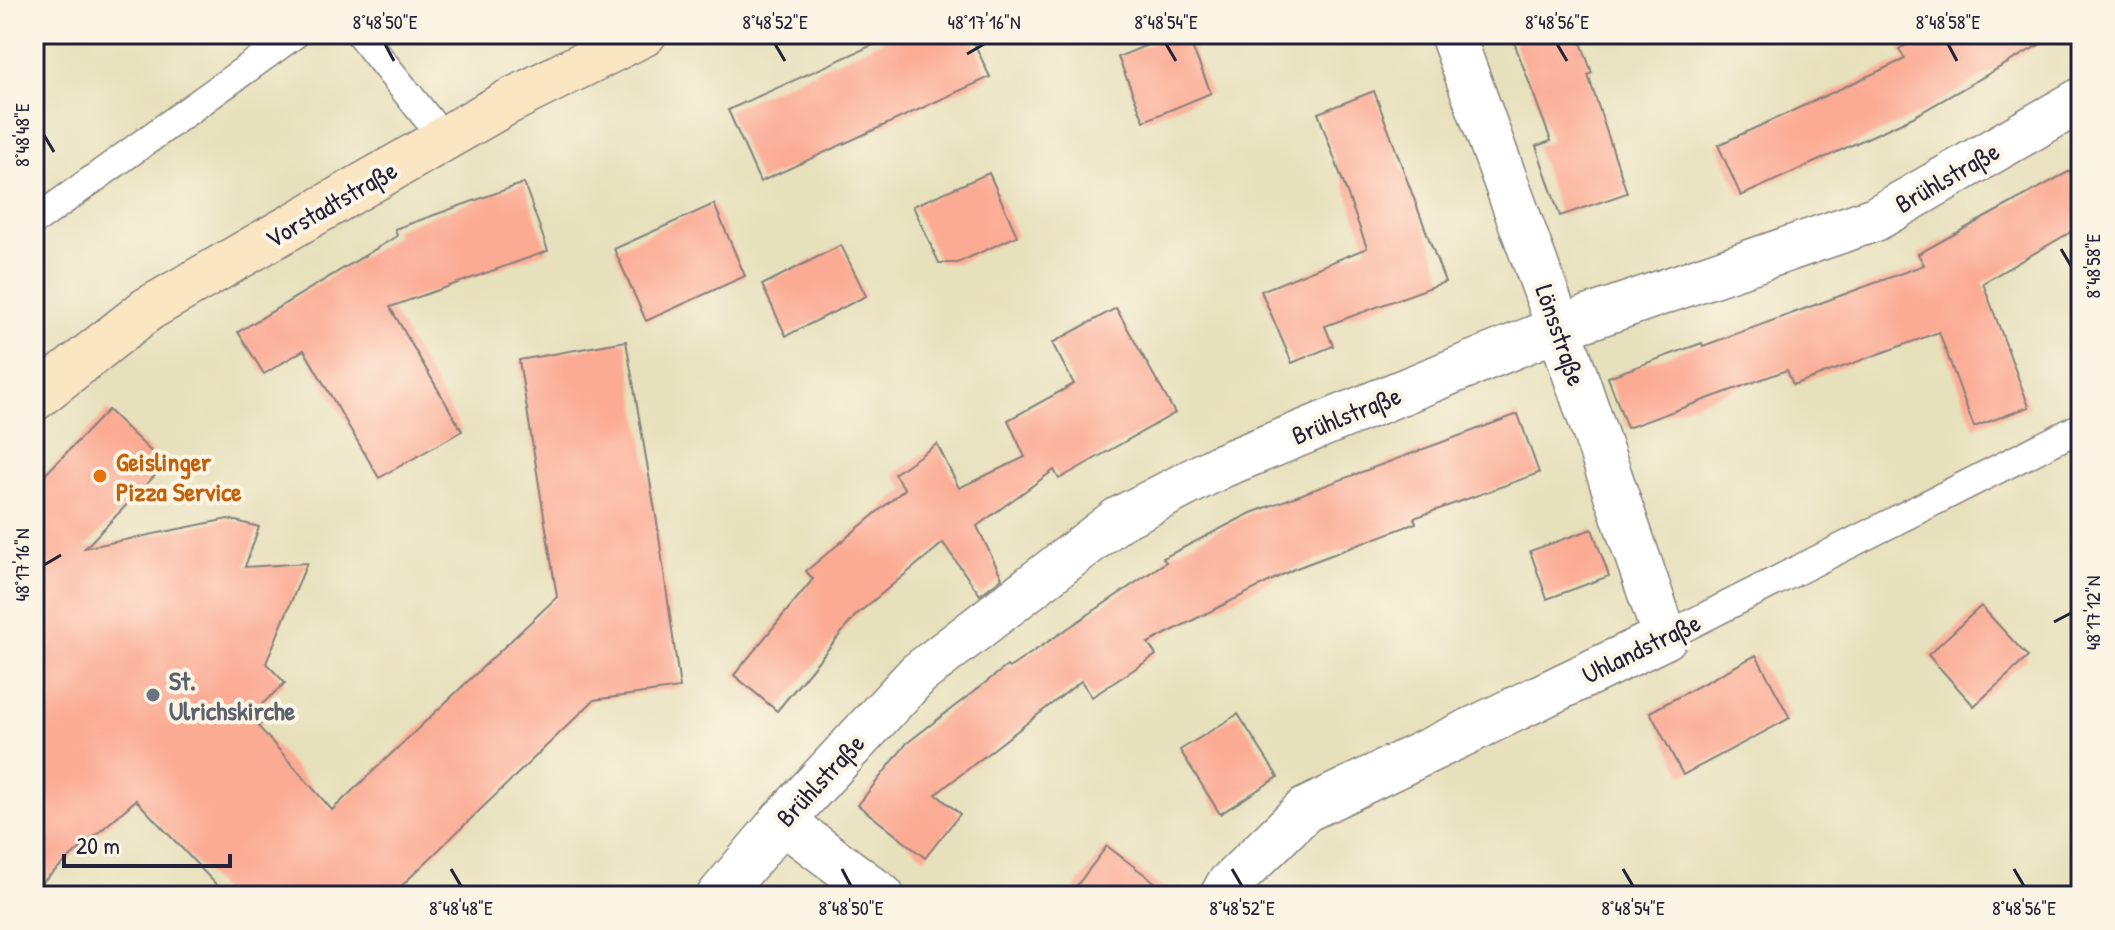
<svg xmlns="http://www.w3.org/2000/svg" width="2115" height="930" viewBox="0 0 2115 930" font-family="'Patrick Hand',sans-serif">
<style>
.building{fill:#fbab94}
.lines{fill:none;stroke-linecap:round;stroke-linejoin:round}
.service-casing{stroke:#84817c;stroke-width:31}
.minor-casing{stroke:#84817c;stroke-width:47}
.secondary-casing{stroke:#84817c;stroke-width:47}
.service{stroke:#fff;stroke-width:28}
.minor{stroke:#fff;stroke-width:44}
.secondary{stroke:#fbe6c4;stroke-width:44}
.ticks{fill:none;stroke:#22223b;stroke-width:3}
.food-dot{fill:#e8710a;stroke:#fcf5e5;stroke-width:3}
.worship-dot{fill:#6b7280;stroke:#fcf5e5;stroke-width:3}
.labels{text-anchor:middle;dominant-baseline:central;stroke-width:8;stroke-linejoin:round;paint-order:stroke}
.street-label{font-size:26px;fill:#22223b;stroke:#fcf5e5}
.food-label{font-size:26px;font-weight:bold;fill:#c56008;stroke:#fcf5e5;text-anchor:start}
.worship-label{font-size:26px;font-weight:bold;fill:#5b616d;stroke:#fcf5e5;text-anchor:start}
.neatline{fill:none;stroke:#22223b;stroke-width:3}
.ticks-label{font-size:20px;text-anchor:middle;fill:#22223b}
</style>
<rect width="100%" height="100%" fill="#fcf5e5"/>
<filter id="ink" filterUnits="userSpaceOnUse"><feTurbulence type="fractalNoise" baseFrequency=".0125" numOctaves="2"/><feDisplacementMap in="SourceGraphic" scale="16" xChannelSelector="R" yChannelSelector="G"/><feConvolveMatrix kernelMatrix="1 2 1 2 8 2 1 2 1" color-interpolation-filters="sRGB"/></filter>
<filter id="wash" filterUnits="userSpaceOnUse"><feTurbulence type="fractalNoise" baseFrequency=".006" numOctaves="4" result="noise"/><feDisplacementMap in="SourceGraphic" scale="32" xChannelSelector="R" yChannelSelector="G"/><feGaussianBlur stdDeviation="1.8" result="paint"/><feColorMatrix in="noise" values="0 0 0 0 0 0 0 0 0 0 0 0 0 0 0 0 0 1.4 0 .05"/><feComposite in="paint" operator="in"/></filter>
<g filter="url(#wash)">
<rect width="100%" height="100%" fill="#e7e0bc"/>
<g id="blocks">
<!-- building -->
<g class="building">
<path d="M897,34H970L990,77L760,182L728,110Z"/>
<path d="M1174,34H1187L1211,93L1144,121L1118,57Z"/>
<path d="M1511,34H1578L1592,73L1588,75L1627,193L1560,216L1536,146L1551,141Z"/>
<path d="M1925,34H2058L1913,117L1741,196L1718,145L1905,59L1899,49Z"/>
<path d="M1374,91L1445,282L1325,326L1333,346L1292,363L1261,291L1367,248L1318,113Z"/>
<path d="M2081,165V226L1983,283L2029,407L1974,427L1939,332L1793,385L1787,370L1627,428L1608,377L1702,343L1703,346L1924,265L1918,254Z"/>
<path d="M989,173L1017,236L957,263H939L913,206Z"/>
<path d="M524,183L548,251L390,307L462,431L379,478L304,350L264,374L238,332L397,236L395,229Z"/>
<path d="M714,204L745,276L646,321L614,249Z"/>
<path d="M841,245L866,296L786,336L762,285Z"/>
<path d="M1116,308L1175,413L1059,479L1054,470L977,526L1002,578L980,595L943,543L856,615L777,711L734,675L813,579L806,571L905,489L894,474L937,444L959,488L1025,457L1008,420L1074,384L1052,343Z"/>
<path d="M626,341L657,522L680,688L594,700L391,896H227L136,800L34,889V486L108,410L165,465L85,548L228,519L259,527L245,567L307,563L266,663L285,683L259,707L267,717L258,726L332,810L557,597L519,360Z"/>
<path d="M1518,414L1539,473L1414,518L1416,523L1294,569L1148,643L1156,655L1092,697L1081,681L936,794L960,814L925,858L858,805L907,743L1007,666L1009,668L1166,562L1163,558L1251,513Z"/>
<path d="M1592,529L1609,576L1547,599L1530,551Z"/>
<path d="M1981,606L2028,657L1974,706L1928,655Z"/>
<path d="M1756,655L1790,718L1683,775L1650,712Z"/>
<path d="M1238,714L1278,777L1220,814L1180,750Z"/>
<path d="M1107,846L1173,896H1069Z"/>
</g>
</g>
</g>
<g filter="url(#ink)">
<use href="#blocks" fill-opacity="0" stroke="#84817c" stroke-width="2"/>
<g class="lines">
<defs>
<g id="service">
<path d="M360,34L444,139"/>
<path d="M34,211L39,218L295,34"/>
<path d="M1665,637L2081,427"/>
</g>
<g id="minor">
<path d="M782,821L882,896"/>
<path d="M719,896L782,821L918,674L1119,519L1221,466L1559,328L1875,219L2081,100"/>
<path d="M1222,896L1228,885L1305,810L1665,637L1559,328L1452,34"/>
</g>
<path id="secondary" d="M34,399L148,309L508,102L644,34"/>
</defs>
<!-- service casing -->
<use href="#service" class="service-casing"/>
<!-- minor casing -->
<use href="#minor" class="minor-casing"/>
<!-- secondary casing -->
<use href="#secondary" class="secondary-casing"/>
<!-- service -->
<use href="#service" class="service"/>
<!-- minor -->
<use href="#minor" class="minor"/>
<!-- secondary -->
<use href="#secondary" class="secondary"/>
</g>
</g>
<!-- ticks -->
<path class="ticks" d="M385,44L394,61M775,44L785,61M1166,44L1176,61M1557,44L1567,61M1948,44L1957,61M967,54L984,44M44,135L54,152M2061,249L2071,266M44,565L61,555M2054,622L2071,613M451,869L461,886M842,869L851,886M1232,869L1242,886M1623,869L1633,886M2014,869L2024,886"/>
<!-- markers -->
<circle class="food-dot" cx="100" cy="476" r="8"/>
<circle class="worship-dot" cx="153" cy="695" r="8"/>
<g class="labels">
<!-- street labels -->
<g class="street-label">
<text transform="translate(1947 177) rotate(-30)">Brühlstraße</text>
<text transform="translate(331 204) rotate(-30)">Vorstadtstraße</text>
<text transform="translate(1561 335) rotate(71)">Lönsstraße</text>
<text transform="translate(1346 415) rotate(-22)">Brühlstraße</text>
<text transform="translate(1641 648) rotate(-26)">Uhlandstraße</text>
<text transform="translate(820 780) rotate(-47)">Brühlstraße</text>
</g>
<!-- food labels -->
<g class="food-label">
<text x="116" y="461">Geislinger<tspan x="116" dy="30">Pizza Service</tspan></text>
</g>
<!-- worship labels -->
<g class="worship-label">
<text x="169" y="680">St.<tspan x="169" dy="30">Ulrichskirche</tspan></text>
</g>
</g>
<!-- margin -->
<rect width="2115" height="930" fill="none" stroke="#fcf5e5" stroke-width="88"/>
<!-- scale -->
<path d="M64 854v12h166v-12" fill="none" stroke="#22223b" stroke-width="4"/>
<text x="76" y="854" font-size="24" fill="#22223b" stroke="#fcf5e5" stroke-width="6" paint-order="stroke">20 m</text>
<rect x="44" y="44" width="2027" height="842" class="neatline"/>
<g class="ticks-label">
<text x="385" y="29">8°48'50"E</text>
<text x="775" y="29">8°48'52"E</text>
<text x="984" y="29">48°17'16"N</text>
<text x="1166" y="29">8°48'54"E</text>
<text x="1557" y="29">8°48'56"E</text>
<text x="1948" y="29">8°48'58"E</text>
<text transform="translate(22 135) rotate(-90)" y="7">8°48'48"E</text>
<text transform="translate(2093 266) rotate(-90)" y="7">8°48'58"E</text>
<text transform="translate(22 565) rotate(-90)" y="7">48°17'16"N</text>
<text transform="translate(2093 613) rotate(-90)" y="7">48°17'12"N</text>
<text x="461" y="915">8°48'48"E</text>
<text x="851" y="915">8°48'50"E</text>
<text x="1242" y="915">8°48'52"E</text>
<text x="1633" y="915">8°48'54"E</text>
<text x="2024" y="915">8°48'56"E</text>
</g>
</svg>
